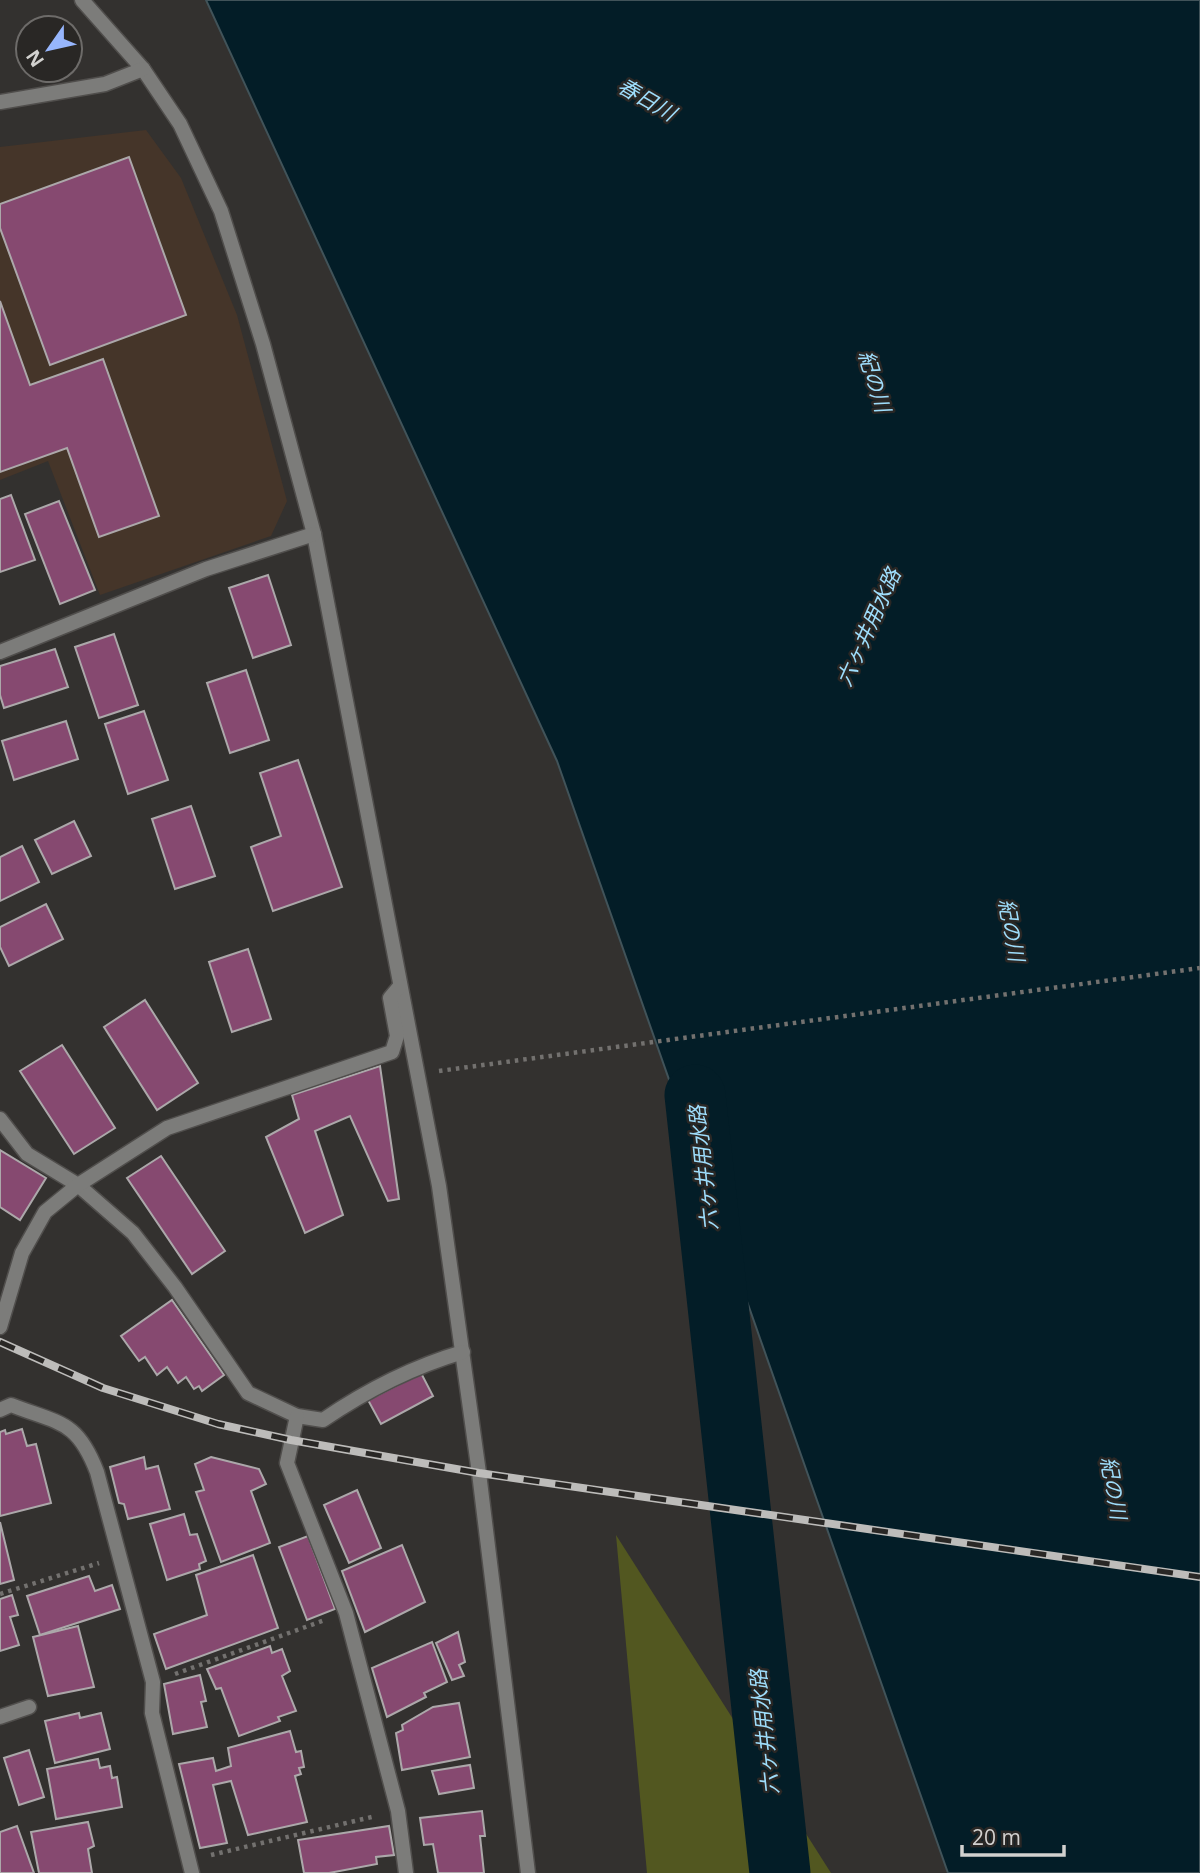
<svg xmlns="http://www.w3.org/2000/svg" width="1200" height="1873" viewBox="0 0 1200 1873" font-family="'Open Sans','Noto Sans JP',sans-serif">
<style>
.education{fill:#453529}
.green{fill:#525720}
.water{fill:#031d27;stroke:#415359;stroke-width:2}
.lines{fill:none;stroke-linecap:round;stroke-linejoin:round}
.river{stroke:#031d27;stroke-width:61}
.building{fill:#864970;stroke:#aca8aa;stroke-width:2}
.minor-casing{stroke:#504e4c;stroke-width:17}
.path{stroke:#73716f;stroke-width:4.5;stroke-dasharray:3.5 5;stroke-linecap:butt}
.minor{stroke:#7c7c7a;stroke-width:14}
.rail-casing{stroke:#bdbcba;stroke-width:8}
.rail{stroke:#292725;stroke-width:5;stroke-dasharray:16;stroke-linecap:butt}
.labels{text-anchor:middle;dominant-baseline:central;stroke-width:5;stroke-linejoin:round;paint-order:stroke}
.water-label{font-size:21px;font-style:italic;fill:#9eddfb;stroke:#292725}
</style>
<rect width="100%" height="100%" fill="#33312f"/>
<!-- education -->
<path class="education" d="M146,130L181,178L237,315L287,501L271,536L100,595L48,461L0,480V147Z"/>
<!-- green -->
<path class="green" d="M616,1535L831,1873H647Z"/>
<!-- water -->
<path class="water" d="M206,0H1200V1873H948L557,761Z"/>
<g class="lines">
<!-- river -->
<path class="river" d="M695,1095L780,1873"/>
</g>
<!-- building -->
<g class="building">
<path d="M129,157L186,315L50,365L0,228V204Z"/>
<path d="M0,301L30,385L103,359L159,516L99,537L67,448L0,472Z"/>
<path d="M11,495L35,560L0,572V499Z"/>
<path d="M59,501L95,590L60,604L25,514Z"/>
<path d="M268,575L291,645L253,658L229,588Z"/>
<path d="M114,634L138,705L99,718L75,647Z"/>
<path d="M55,649L68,687L4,708L0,695V666Z"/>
<path d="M246,670L269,740L230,753L207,683Z"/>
<path d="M144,711L168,780L128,794L105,724Z"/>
<path d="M66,721L78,759L14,780L2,741Z"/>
<path d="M298,760L342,887L273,911L251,847L281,836L260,773Z"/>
<path d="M191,806L215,876L175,889L152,819Z"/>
<path d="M74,821L91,856L52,874L35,840Z"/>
<path d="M22,846L39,882L0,901V857Z"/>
<path d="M46,904L63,939L9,966L0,947V927Z"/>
<path d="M248,949L271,1019L232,1032L209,962Z"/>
<path d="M145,1000L198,1083L157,1110L104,1027Z"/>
<path d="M62,1045L115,1128L74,1154L20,1071Z"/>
<path d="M380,1066L399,1199L388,1201L350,1116L315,1131L343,1215L305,1233L266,1137L299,1119L292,1095Z"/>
<path d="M0,1150L46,1178L20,1220L0,1207Z"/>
<path d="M161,1156L225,1251L192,1274L127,1178Z"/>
<path d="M172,1300L224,1375L202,1391L199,1386L194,1389L186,1377L178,1383L167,1367L157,1375L145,1357L139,1361L121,1336Z"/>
<path d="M421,1373L433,1396L381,1424L368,1400Z"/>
<path d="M22,1429L27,1446L36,1444L51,1503L0,1516V1432L5,1430L6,1434Z"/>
<path d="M144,1457L146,1469L158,1466L170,1509L128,1519L124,1504L119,1503L110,1467Z"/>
<path d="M211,1457L259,1469L266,1484L251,1491L270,1543L221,1562L196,1492L204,1490L195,1464Z"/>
<path d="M357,1490L381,1548L349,1563L324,1505Z"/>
<path d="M184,1514L190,1535L197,1534L206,1561L199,1564L200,1569L167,1580L150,1524Z"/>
<path d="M0,1522L14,1580L0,1584Z"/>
<path d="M308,1536L335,1609L307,1620L279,1547Z"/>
<path d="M402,1545L425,1602L365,1632L342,1571Z"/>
<path d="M253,1555L278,1628L166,1669L154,1634L207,1615L196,1575Z"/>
<path d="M89,1576L95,1591L112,1585L120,1609L40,1635L27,1596Z"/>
<path d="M12,1595L18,1615L10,1617L19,1645L0,1651V1599Z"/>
<path d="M78,1626L94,1687L48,1696L33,1637Z"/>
<path d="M458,1632L465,1662L459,1665L464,1676L452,1680L436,1643Z"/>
<path d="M432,1642L447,1682L424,1693L426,1697L387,1717L372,1668Z"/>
<path d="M270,1646L272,1653L282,1649L290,1671L282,1676L296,1711L278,1717L280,1721L239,1736L221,1688L216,1689L207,1669Z"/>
<path d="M200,1675L206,1701L201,1702L207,1727L173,1734L164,1684Z"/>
<path d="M459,1703L470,1757L402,1770L396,1733L403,1730L402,1725L433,1707Z"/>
<path d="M79,1713L80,1718L101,1713L110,1749L55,1763L45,1721Z"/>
<path d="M290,1731L296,1752L301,1751L304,1767L299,1768L301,1774L295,1776L307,1822L248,1835L231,1781L213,1785L227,1843L200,1848L179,1764L213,1758L216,1771L231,1766L228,1748Z"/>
<path d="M29,1750L44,1797L19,1805L4,1758Z"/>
<path d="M98,1759L100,1768L110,1766L112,1778L117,1777L122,1807L56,1819L47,1769Z"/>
<path d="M470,1765L474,1788L439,1794L432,1771Z"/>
<path d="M482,1811L485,1836H480L484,1873H438L433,1844L424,1845L420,1818Z"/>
<path d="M88,1822L94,1846L88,1849L92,1873H39L31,1832Z"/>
<path d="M17,1826L34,1873H0V1832Z"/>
<path d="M389,1826L394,1855L376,1857L377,1864L329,1873H304L298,1840Z"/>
</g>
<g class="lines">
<defs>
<g id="minor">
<path d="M82,0L143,69L180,124L221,211L263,344L314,534L439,1186L479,1473L528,1873"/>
<path d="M0,102L105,84L143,69"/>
<path d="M0,652L206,569L314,534"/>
<path d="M0,1119L27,1154L78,1185L133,1233L175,1287L248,1393L297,1416L323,1420C367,1390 412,1367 463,1352"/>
<path d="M0,1327L22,1253L45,1212L78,1185L167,1128L392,1052L397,1036L390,998L400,986"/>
<path d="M0,1410L11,1405C60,1424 77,1420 97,1472L153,1682L152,1713L192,1873"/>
<path d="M297,1416L287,1463L346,1613L398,1811L406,1873"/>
<path d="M0,1717L29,1707"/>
</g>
</defs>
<!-- minor casing -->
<use href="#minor" class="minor-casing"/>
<!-- path -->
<g class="path">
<path d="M439,1071L1200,968"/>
<path d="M0,1594L99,1563"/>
<path d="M175,1674L325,1620"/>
<path d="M211,1855L376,1816"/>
</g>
<!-- minor -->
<use href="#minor" class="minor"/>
<defs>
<path id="rail" d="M0,1342L103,1388L218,1424L291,1440L479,1473L1200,1577"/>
</defs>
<!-- rail casing -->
<use href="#rail" class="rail-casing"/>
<!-- rail -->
<use href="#rail" class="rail"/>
</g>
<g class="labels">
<!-- water labels -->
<g class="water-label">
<text transform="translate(647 99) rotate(30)">春日川</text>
<text transform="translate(875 381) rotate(73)">紀の川</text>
<text transform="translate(868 627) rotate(-66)">六ヶ井用水路</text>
<text transform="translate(1012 930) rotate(80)">紀の川</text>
<text transform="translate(703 1168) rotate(-96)">六ヶ井用水路</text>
<text transform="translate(1114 1488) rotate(80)">紀の川</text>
<text transform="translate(764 1732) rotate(-96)">六ヶ井用水路</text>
</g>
</g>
<!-- north arrow -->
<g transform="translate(49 49) rotate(236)"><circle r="33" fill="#292725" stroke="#6d6b69" stroke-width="2"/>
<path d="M0-5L12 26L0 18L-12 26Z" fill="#97b6fd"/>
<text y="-10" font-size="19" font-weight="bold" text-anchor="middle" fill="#d2d1cf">N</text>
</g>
<!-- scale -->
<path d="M962 1845v10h102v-10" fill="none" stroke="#d2d1cf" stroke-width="3.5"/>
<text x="972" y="1845" font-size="21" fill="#d2d1cf" stroke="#292725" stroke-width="5" paint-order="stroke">20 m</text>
</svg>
